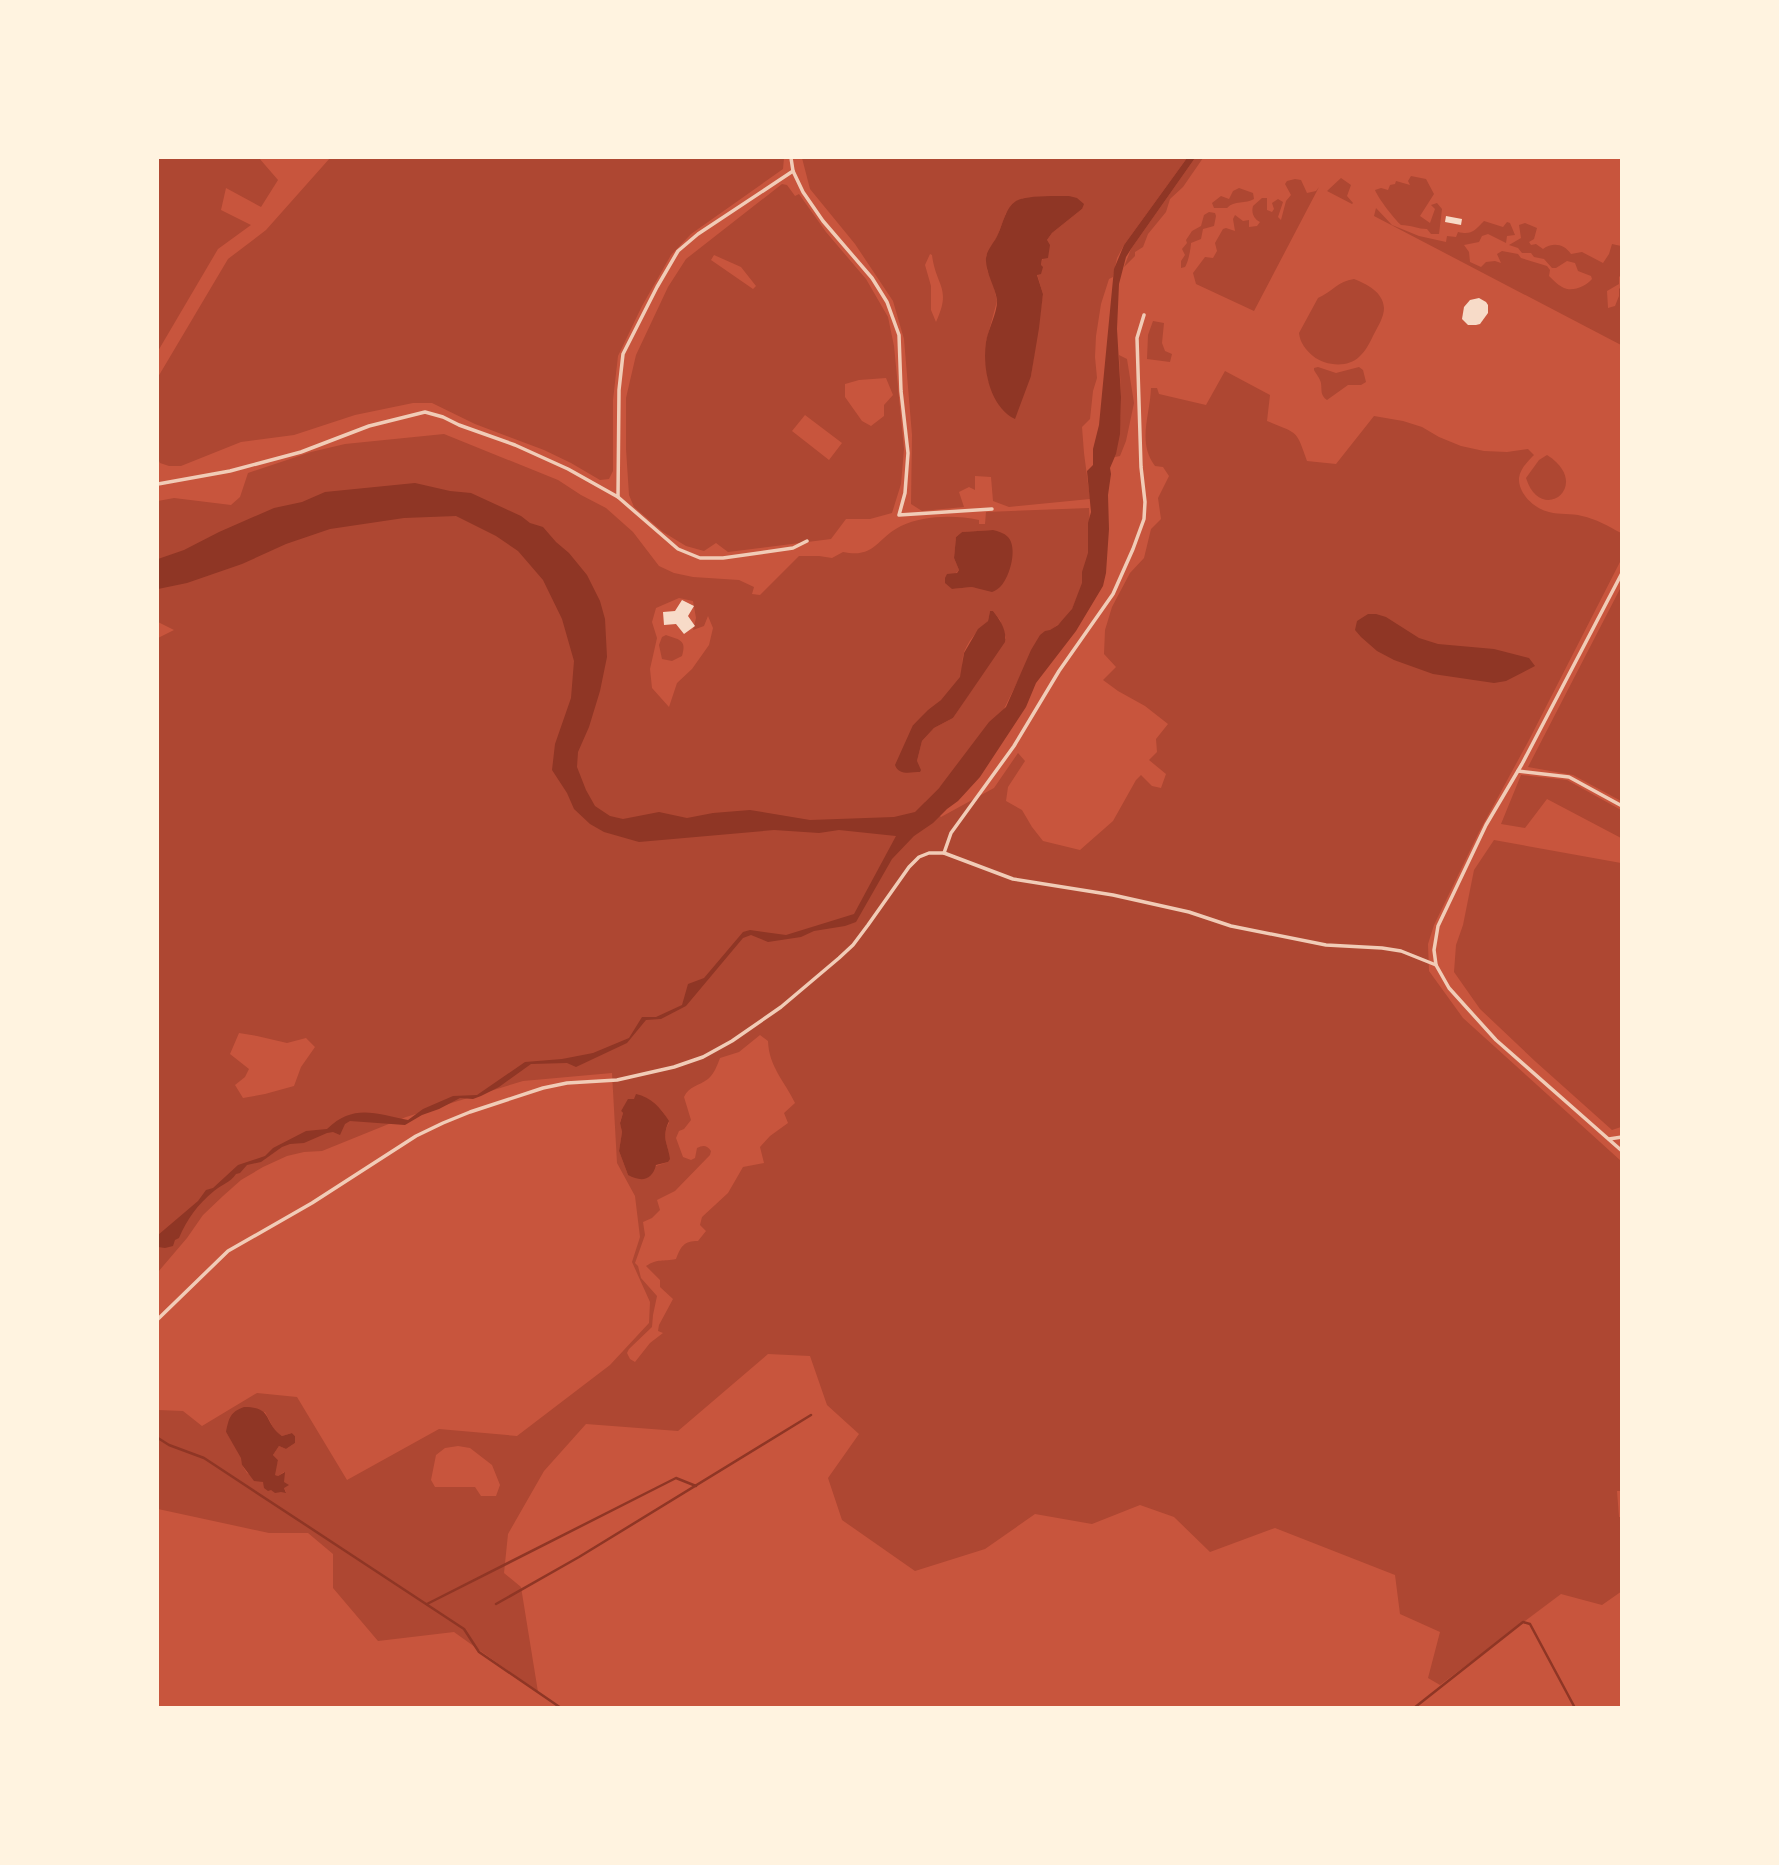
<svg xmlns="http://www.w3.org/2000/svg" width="1779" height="1865" viewBox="0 0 1779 1865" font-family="'Fira Sans',sans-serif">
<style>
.green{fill:#ae4732;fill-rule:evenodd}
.water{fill:#8f3625}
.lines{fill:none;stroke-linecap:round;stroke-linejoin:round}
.stream{stroke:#8f3625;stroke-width:2.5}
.building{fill:#f7dbc8}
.minor{stroke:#f1ccb7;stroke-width:3.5}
</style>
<rect width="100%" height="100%" fill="#c8553d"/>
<!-- green -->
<g class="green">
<path d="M158,158H259L278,180L261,207L226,188L221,210L251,225L218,249L158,351Z"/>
<path d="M330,158H784L783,169L691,234L671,255L642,306L618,356L613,400V471L609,479L600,480L571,463L544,450L475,424L432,403H413L355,415L294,435L241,442L181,466H169L160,463L158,459V377L228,259L266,230Z"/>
<path d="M802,158H1187L1124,245L1117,258L1113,277L1109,279L1101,304L1096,336L1095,357L1097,378L1093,391L1090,419L1082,427L1084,453L1090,499L1009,507L993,501L991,477L975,476V490L969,487L959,492L964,507L922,511L911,504L912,435L904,339L893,301L855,244L810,189ZM1069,196L1082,209L1052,233L1047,240L1041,265L1037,274L1043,294L1031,376L994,395L988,380L985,358L986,342L997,301L993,283L987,270L986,256L997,237L1006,213L1023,198ZM930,254L932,255C936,287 952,287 936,322L931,310V286L925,265Z"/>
<path d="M1195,158H1203L1183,187L1170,199L1166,212L1148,234L1143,247L1135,252V256L1124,267L1131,249Z"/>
<path d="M1411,176L1426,179L1434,194L1420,216L1430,223L1435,209L1431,205L1437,203L1442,209L1439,234H1431L1427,229C1418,229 1411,225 1401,225C1395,220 1378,198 1375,190L1381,188L1388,190L1390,185L1395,184L1396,181L1410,185L1408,181Z"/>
<path d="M1341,178L1351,185L1347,196L1353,203L1352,204L1327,191Z"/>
<path d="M1295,179L1301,180L1307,193L1316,191L1319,187L1254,311L1196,284L1193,273L1205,257L1213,258L1217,251L1215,243L1223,229L1226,228L1235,231L1233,219L1235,215L1243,221L1249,220V227L1257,226L1260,222C1254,219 1251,213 1253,206L1262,198H1267V210L1272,212L1274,209L1272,203L1278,199L1283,202L1278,217L1281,220L1286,201L1291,195L1285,184L1287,181Z"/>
<path d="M782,184L787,185L795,196L799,194L826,232L866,279L888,317L894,346L904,449L901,484L892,513L870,519H846L831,539L728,552L716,543L704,551L686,546L663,532L634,507L629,495L626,449V398L636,355L668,287L686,259ZM714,255L741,267L756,286L753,289L711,260ZM886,378L893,395L884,405V416L871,426L862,421L845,397V384L859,380ZM805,415L842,443L829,460L792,431Z"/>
<path d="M1239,188L1253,193L1254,199C1246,204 1234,200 1227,208H1214L1212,203L1221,196L1229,199L1233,191Z"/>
<path d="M1376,208L1392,225L1419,236L1446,242L1447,236L1456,237L1458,232C1472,235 1474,231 1484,221L1503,227L1507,222L1510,223L1515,235L1507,236L1506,243L1488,234L1482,236L1479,242L1464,245L1469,252L1470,262L1481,267L1486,262L1495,261L1501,263L1497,254L1502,251L1518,254L1521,258L1547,266L1550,270L1549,276C1553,280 1559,286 1564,288C1573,292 1586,286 1592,279L1591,276L1578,271L1575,263L1567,261L1556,268H1552L1544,259L1534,257L1531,253H1522L1518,248L1509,245L1521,238L1519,225L1525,223L1537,228L1534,239L1529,242L1531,245L1536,244L1543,249C1553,242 1564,244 1571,254L1582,252L1603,263L1609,254L1612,244L1621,246V275L1619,277V284L1607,291L1608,308L1615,306L1619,296V289L1621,287V345L1374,216Z"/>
<path d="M1209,212L1215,213L1216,216L1214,226L1203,229L1201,239L1191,243C1191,248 1188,263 1185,267L1181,268V261L1185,255L1182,249L1187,243L1186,240L1192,231L1201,226L1204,215Z"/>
<path d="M1354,279C1367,284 1383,292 1384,308C1384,317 1378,326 1374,334C1370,342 1366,351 1359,357C1348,368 1325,366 1313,356C1306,350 1300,343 1299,333L1318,298C1332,292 1338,281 1354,279Z"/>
<path d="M1153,321L1164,323L1162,343L1165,351L1172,354L1170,362L1147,359L1148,335Z"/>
<path d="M1119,355L1127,359L1134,403L1126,441L1120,456L1115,457C1123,423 1121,389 1119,355Z"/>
<path d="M1318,367L1336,373L1359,367L1363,370L1366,382L1361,385H1348L1327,400C1320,395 1322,391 1321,383C1320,378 1316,374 1314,370V368Z"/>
<path d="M1225,371L1270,395L1267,421C1298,434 1296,429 1307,461L1336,464L1374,416L1403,421L1422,427L1439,437L1461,446L1484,451L1507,452L1528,449L1534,455C1528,461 1520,469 1519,478C1518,494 1535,509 1549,512C1560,515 1571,513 1582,516C1596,519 1608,526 1621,533V560L1529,740L1479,832L1434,925L1428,944L1429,971L1463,1018L1621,1161L1622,1491H1617L1619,1517H1621L1622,1591L1602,1605L1561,1594L1440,1685L1428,1678L1440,1632L1400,1614L1395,1575L1275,1528L1210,1552L1174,1517L1140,1505L1092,1524L1035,1514L985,1549L915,1571L842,1520L828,1478L859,1434L827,1405L810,1356L768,1354L678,1431L586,1424L544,1471L508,1534L504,1573L521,1587L538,1692L454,1632L378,1641L333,1588V1554L308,1533H269L158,1509V1410L183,1411L202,1426L257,1393L297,1397L347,1480L439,1429L517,1436L610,1365L649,1323L650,1302L632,1262L640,1237L635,1196L617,1163L612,1073L523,1081L406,1117L322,1151L304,1152L287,1156L263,1167L241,1180L223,1196L203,1215L187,1238L158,1272V638L174,630L158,622V501L174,498L231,505L240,497L248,473L311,452L345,444L444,434L558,480L581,495L606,508L633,532L659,566L674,573L693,577L739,580L754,587L752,594L760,595L799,556H819L832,558L843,552C875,559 878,537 901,526C924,515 955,515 979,520V524H985L986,512L1089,508L1091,544L1082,586L1069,616L1038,640L998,721L955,772L925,802L941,817L994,788L1018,753L1025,761L1008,787L1006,801L1022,810L1032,827L1043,841L1080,850L1113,821L1136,780L1141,775L1152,786L1161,788L1166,774L1149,760L1157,752L1156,739L1168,724L1145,706L1118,691L1103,680L1116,667L1104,654L1105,630L1112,607L1130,573L1144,558L1151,529L1161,519L1158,498L1169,476L1163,467L1155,466C1137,442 1150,416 1151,388H1157L1159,394L1206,405ZM993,530L981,588L972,587L952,589L947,575H954L959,570L954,558L956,537L962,532ZM679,598L693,601L696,618L693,630L704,626L708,616L713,628L709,645L692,669L677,683L669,707L652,688L650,669L657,638L652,622L656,608ZM990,611H993L1000,620L1006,638L953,718L934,728L922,741L917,761L913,725C928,710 949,697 960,678C963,672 962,663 963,656C966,643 978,629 988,621ZM239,1033L257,1036L287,1043L306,1038L315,1047L301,1067L294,1086L265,1094L243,1098L235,1085L245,1077L249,1069L230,1054ZM760,1035L768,1041C769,1067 784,1080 795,1103L784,1113L788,1123L770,1136L760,1147L764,1163L743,1167L728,1193L702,1217L700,1225L706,1231L698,1241C684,1241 681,1246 676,1259C663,1262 658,1258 646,1266L660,1280V1287L673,1299L659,1325L658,1331L663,1333L650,1343L635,1362L630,1359L627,1353L629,1349L652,1327L653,1315L657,1296L641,1278L638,1266L635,1263L645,1235L643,1222L652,1218L660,1210L657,1200L675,1191L710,1155L711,1151C707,1145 703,1145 697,1148L695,1158L691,1160L683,1157L676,1138L679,1131L684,1129L691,1120L684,1097C689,1086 699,1086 708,1079C714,1074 717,1066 720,1058L739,1052ZM634,1099C654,1103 660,1103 669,1123C659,1140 672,1146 668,1162L628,1175L619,1151L622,1132L620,1122L623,1113L621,1111L627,1102ZM265,1412L275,1431L282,1436L292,1433L295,1436V1443L286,1449L279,1446L273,1455L278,1460L274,1475L278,1476L284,1472V1488L286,1492L271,1490L263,1482L247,1473L242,1465V1458L226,1432ZM458,1446L470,1448L492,1465L500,1485L496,1496H481L475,1487H435L431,1480L436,1455L445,1448Z"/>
<path d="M1547,455C1594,485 1541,526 1526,478L1539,460Z"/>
<path d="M1621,587L1622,801H1621L1573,775L1528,767Z"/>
<path d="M666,635C680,640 687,640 682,656L672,661L662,659L659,645L662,637Z"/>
<path d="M1521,775L1567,780L1621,810V838L1547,799L1525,828L1501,824Z"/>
<path d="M1494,840L1621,863V1127L1612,1130L1536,1062L1480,1009L1454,972L1456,945L1463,925L1474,870Z"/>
</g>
<!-- water -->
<g class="water">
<path d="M1187,158H1195L1131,249L1126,257L1119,284L1117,329L1121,397L1120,434L1116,454L1110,468L1111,474L1108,495L1109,529L1106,573L1103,586L1076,631L1036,683L1026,707L980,777L958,801L947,809L933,823L914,836L892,859L856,922L845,926L814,931L801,937L768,942L751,935L743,938L686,1006L661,1019L646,1020L627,1043L576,1067L567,1063L531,1064L499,1087L481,1096L473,1099L460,1098L439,1109L422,1115L405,1125L350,1121L345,1124L340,1135L333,1132L327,1133L304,1143L290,1144L282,1147L261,1162L247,1165L240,1173L236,1174C230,1183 222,1184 214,1191C198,1204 187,1219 179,1238L175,1240L173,1246L165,1248L158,1247V1235L198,1201L206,1190L213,1188L238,1165L265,1156L273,1148L306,1131L327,1129C354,1103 376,1114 408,1120L423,1109L453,1096L477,1095L525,1062L562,1059L593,1053L629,1038L642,1017H656L682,1005L688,984L704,978L743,932L750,930L786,935L854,914L896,836L839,830L819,833L774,830L639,842L604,832L590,824L574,809L567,793L552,770L555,744L571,698L574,661L562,619L543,580L518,551L496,536L456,516L404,518L330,529L286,544L242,564L187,583L158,589V559L184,550L219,532L274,508L302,502L325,492L415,483L450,491L471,493L521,516L530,523L543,527L556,542L569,553L587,575L600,601L605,619L607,657L600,691L589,727L578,752L577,767L586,790L595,806L610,816L623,819L659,812L687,818L713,813L750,810L810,820L894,817L915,812L939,788L989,722L1006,707L1031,650L1040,635L1045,631L1050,630L1058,625L1072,609L1082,583V572L1088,553V523L1091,512L1087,471L1093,465V449L1099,425L1114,269L1124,245Z"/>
<path d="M1069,196L1077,198L1084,204L1082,209L1052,233L1047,240L1050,245L1048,258L1042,259L1041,265L1043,267L1041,274L1037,275L1043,294L1039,328L1031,376L1015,419C990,407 982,368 986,342C988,330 998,311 997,300C995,286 985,272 986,258C987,249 995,242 998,234C1003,224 1005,208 1016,201C1026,195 1056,196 1069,196Z"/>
<path d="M993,530C998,531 1004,533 1008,537C1018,548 1010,576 1001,586C999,588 995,591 992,592L972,587L952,589L945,583V578L947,574L957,573L959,570L954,558L956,537L962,532Z"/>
<path d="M990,611H993C1000,620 1007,630 1005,642L953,718L934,728L922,741L917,761L921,770L920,772C911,772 899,776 895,765L913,725L928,710L941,700L960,677L964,653L978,629L988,621Z"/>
<path d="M1368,614H1376L1386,617L1419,638L1438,644L1494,649L1529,658L1535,666L1506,681L1494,683L1433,674L1394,660L1377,651L1361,637L1355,630L1357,621Z"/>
<path d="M636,1094C651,1097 661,1108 669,1121C661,1139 668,1142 670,1159L668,1162L656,1165C652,1181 641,1182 628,1175L619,1151L622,1132L620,1123L623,1113L621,1111L628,1099H634Z"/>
<path d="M244,1407C274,1407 263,1423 282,1436L292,1433L295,1436V1443L286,1449L279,1446L273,1455L278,1460L275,1475L278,1476L285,1472L284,1482L289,1485L284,1488L286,1493L281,1492L275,1493L271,1490L268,1491L264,1488L263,1482L254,1481L242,1465L241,1458L226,1432C229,1418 230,1412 244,1407Z"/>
</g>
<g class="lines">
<!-- stream -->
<g class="stream">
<path d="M158,1438L169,1445L204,1458L464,1629L479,1652L561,1708"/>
<path d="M427,1604L676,1478L696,1486"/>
<path d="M496,1604L579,1557L811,1415"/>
<path d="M1414,1708L1523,1622L1530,1624L1575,1708"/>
</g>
</g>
<!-- building -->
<g class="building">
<path d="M1446,216L1462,219L1461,225L1445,222Z"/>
<path d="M1479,298L1486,302L1488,305V313L1480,324L1476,325H1468L1462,319L1464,307L1470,300Z"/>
<path d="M682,600L694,606L688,616L695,626L684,634L676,624L664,625L663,612L675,611Z"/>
</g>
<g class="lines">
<!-- minor -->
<g class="minor">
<path d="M793,171L803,192L823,221L872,278L887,302L899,335L901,391L908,453L905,493L899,515L992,509"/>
<path d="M158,484L230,471L301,452L369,426L425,412L443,417L459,425L515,445L568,469L618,497L619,390L623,354L657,287L678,251L698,234L793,171L791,158"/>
<path d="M618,497L678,549L700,558H723L793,548L807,541"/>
<path d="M1622,573L1522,764L1486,825L1438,926L1434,950L1436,965L1449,988L1496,1040L1622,1151"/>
<path d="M1518,771L1569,777L1622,806"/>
<path d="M944,853L951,833L1014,746L1059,671L1113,594L1133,549L1144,519L1145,502L1141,467L1137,338L1144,315"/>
<path d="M1609,1139L1622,1137"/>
<path d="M158,1319L228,1251L312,1203L416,1136L443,1123L470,1112L543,1088L567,1083L617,1080L674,1067L703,1057L732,1041L781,1007L839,958L853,945L868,925L909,867L919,857L929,853H944L1013,879L1113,895L1189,912L1231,926L1326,945L1382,948L1401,951L1436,965"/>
</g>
</g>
<!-- border -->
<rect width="1779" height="1865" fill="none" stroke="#fff3e0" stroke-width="318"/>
</svg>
